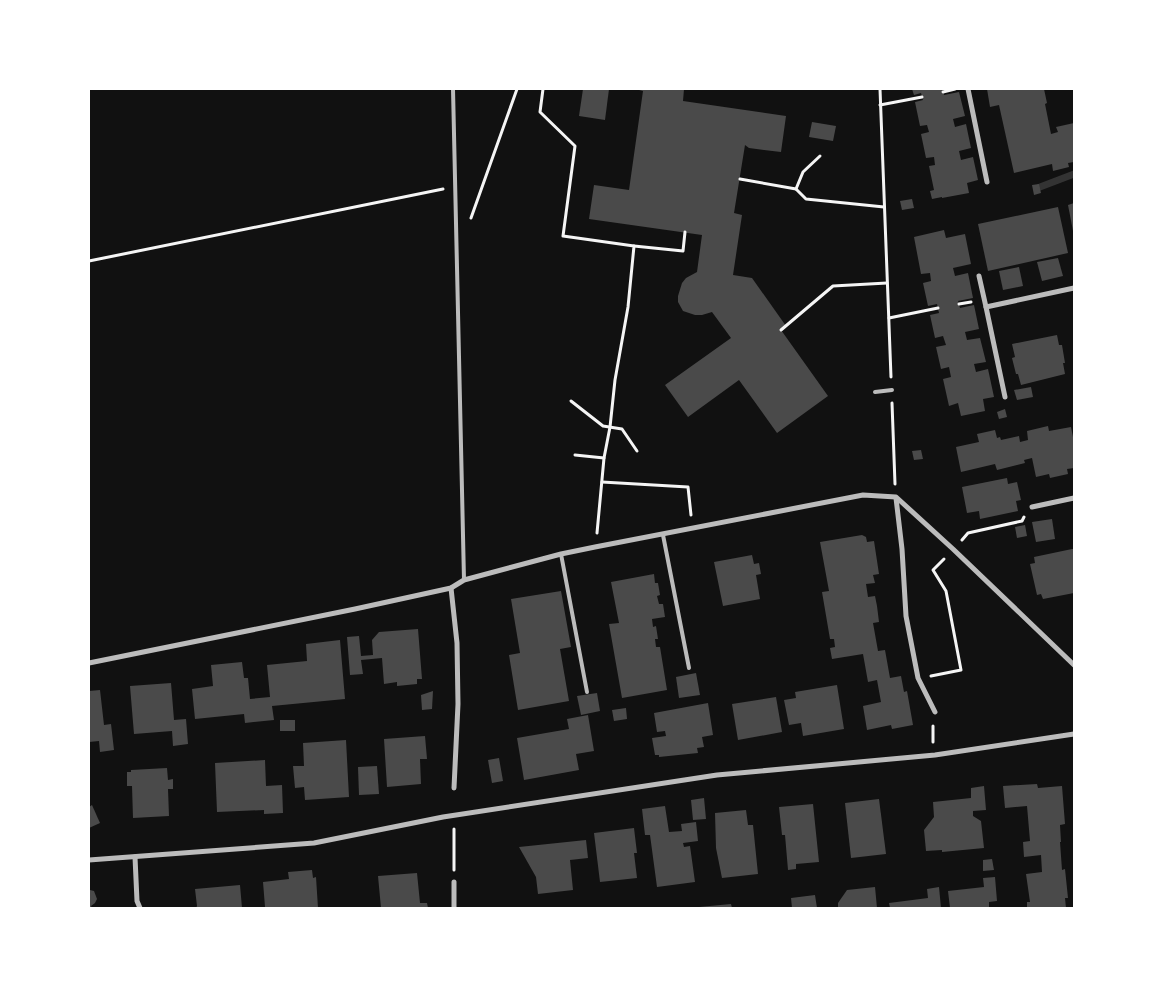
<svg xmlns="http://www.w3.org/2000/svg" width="1163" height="997" viewBox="0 0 1163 997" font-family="Arial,sans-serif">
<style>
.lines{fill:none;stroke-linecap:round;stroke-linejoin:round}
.stream{stroke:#333;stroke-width:7}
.building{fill:#4a4a4a}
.path{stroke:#f5f5f5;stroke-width:3}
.service{stroke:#bcbcbc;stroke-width:4}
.minor{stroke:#bcbcbc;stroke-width:5}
</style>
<rect width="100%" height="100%" fill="#111"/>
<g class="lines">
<!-- stream -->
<path class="stream" d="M1040,187L1074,174"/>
</g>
<!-- building -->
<g class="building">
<path d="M583,89H609L605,120L579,116Z"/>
<path d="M635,89H684L683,101L786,116L781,152L749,148L745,145L734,213L742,215L733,275L752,278L786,326L781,330L828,396L777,433L739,380L688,417L665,385L731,338L712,312L702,315H695L683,311L678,302V296L682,283L686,278L697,272L702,235L589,219L594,185L629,190L643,91Z"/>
<path d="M912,89H943L944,95L959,92L965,116L953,119L955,127L966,124L971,148L959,151L961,160L973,157L978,180L967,183L969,193L942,198V197L932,199L930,191L934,190L929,166L935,165L934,157L926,158L921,134L929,132L927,125L920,126L915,102L923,100L921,93L914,95Z"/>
<path d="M987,89H1044L1047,103L1045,104L1051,134L1058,132L1056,127L1074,123V162L1068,163L1069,167L1053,171L1052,164L1014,173L999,105L990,107Z"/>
<path d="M812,122L836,126L833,141L809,137Z"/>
<path d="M1039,184L1041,193L1034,195L1032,185Z"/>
<path d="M912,199L914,208L902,210L900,201Z"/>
<path d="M1074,203V231H1073L1068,205Z"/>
<path d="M1058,207L1068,253L988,271L978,224Z"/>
<path d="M944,230L946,238L965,234L971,264L953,268L955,276L968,273L973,298L958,301L960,308L974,305L979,329L965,332L967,340L980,338L986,362L974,364L976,372L988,369L994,397L983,399L985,411L961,416L958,403L949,406L943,379L951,377L949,367L941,369L936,347L946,345L943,336L935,338L930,315L939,313L937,304L928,306L923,283L931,281L930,273L921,274L914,237Z"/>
<path d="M1058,258L1063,276L1042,281L1037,262Z"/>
<path d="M1019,267L1023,286L1003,290L999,271Z"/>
<path d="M1057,335L1059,345H1062L1065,363H1063L1065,374L1021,385L1018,374H1016L1012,358L1015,357L1012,344Z"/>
<path d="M1031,387L1033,397L1017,400L1014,390Z"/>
<path d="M1005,409L1007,417L999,419L997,412Z"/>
<path d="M1048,426L1049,431L1071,427L1074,442V468L1067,469L1068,474L1050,478L1049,474L1036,477L1032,458L1024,460L1025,463L997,470L995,464L961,472L956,447L979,442L977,434L995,430L997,438L1000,437L1001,440L1019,436L1020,442L1028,440L1027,431Z"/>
<path d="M921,450L923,459L914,460L912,451Z"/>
<path d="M1007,478L1008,484L1017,482L1021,500L1016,501L1018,511L980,519L979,511L967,513L962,487Z"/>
<path d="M1052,519L1055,539L1036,542L1032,522Z"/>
<path d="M1025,525L1027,536L1017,538L1015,527Z"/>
<path d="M862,535L866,537L867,542L874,541L879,574L873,575L875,583L866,584L868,597L875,596L877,606L879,622L873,623L878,651L885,650L890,678L901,676L904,692L907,691L913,725L892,729L891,725L867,730L863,706L881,702L877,680L868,682L863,654L832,659L830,648L835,647L834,639H830L822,592L829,591L820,542Z"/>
<path d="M1072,549H1074V593L1043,599L1041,594L1037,595L1030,564L1035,563L1034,557Z"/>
<path d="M752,555L754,564L759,563L761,574L756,575L760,599L723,606L714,562Z"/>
<path d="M654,574L655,583H658L660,595L657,596L659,604H663L665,617L652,619L653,627L656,626L658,639H655L656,647H660L667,690L622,698L609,624L619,623L611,582Z"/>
<path d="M561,591L571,647L560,649L569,701L518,710L509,655L520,653L511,599Z"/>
<path d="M418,629L422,679H417V684L397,686V682L384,684L382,658L361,660L363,674L350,675L347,637L359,636L361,656L373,655L372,640L379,632Z"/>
<path d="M340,640L345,699L272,706L274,720L245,723L244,714L195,719L192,689L213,686L211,665L242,662L244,678H248L250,699L270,697L267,665L307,661L306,644Z"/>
<path d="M696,673L700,695L679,698L676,677Z"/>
<path d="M171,683L174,720L186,719L188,744L173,746L172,731L134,734L130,686Z"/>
<path d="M837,685L844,729L803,736L801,723L789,725L784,700L796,698L795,692Z"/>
<path d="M100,690L104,725L111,724L114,750L100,752L99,741L89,742V691Z"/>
<path d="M433,691L432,709L422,710L421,695Z"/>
<path d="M597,693L600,711L581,715L577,696Z"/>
<path d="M776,697L782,732L738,740L732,704Z"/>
<path d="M708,703L713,735L702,737L704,747L697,748L698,753L659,757V755H655L652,738L666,736L665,731L657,732L654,713Z"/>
<path d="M626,708L627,719L614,721L612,710Z"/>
<path d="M588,715L594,751L576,754L579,770L524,780L517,738L569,729L567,719Z"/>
<rect x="280" y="720" width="15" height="11"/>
<path d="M425,736L427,759H420L421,784L387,787L384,739Z"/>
<path d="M346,740L349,797L305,800L304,787L295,788L293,766H304L303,743Z"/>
<path d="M499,758L503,781L492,783L488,760Z"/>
<path d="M265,760L266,786L282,785L283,813L264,814V810L217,812L215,763Z"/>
<path d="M377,766L379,794L359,795L358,767Z"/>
<path d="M167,768L168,780L173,779V789H168L169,816L133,818L132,786H127V772H131V770Z"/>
<path d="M1037,784L1038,788L1062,786L1065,824L1060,825L1061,842H1060L1062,870L1065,869L1068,898H1065L1066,908H1027V902H1030L1026,874L1042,872L1041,855L1024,857L1023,842L1030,841L1027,806L1005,808L1003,786Z"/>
<path d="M984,786L986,810L973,811V816L981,821L984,848L942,852V850L926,851L924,830L934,817L933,802L971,798V788Z"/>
<path d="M704,798L706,819L693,820L691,800Z"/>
<path d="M879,799L886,854L851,858L845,803Z"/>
<path d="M813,804L819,862L796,864V869L788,870L785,835H782L779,807Z"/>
<path d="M92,805L100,823L89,828V807Z"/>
<path d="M665,806L669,832L682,831L681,824L696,822L698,841L683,843L684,847L690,846L695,882L657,887L650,835H645L642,809Z"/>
<path d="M746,810L748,825H753L758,874L722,878L716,848L715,813Z"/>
<path d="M634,828L637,853H634L637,878L600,882L594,833Z"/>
<path d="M586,840L588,858L570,860L573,890L538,894L536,877L519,847Z"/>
<path d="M992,859L994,870L983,871V860Z"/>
<path d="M312,870L313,878L316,877L318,908L265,907L263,882L289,879L288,872Z"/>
<path d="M417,873L420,903H427L428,908H381L378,876Z"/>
<path d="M995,877L997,901L989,902V908H950L948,891L984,887L983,878Z"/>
<path d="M240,885L242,908H196L197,906L195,889Z"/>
<path d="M875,887L877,908H838V903L847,890Z"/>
<path d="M939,887L941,908H890L889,903L928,898L927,889Z"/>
<path d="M90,890L94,891L97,899L95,903L91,906L92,908H89V891Z"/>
<path d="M815,895L817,908H792L791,898Z"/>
<path d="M731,904L732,908H699V907Z"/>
</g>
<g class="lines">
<!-- path -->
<g class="path">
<path d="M543,89L540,112L575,146L563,236L634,246L628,307L615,380L610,427L604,458L597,533"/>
<path d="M880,89L891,377"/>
<path d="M943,92L955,89"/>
<path d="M880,105L922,97"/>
<path d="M740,179L796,189L806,199L884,207"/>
<path d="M796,189L803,172L820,156"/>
<path d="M471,218L517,89"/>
<path d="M634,246L683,251L685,232"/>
<path d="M89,261L443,189"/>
<path d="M959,304L971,302"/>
<path d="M889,318L938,308"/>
<path d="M781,330L833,286L887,283"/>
<path d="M571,401L603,426L622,429L637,451"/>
<path d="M892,403L895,484"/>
<path d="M575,455L604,458"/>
<path d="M602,482L688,487L691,515"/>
<path d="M962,540L968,533L1022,521L1024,517"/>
<path d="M931,676L961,670L946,591L933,570L944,559"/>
<path d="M933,726V742"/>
<path d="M454,870V829"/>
</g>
<!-- service -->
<g class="service">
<path d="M453,89L464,580"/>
<path d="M875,392L892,390"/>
<path d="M663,535L689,668"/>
<path d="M561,554L587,692"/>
</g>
<!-- minor -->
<g class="minor">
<path d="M968,89L987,182"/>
<path d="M979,276L986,307"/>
<path d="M1005,397L986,307L1074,288"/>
<path d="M896,498L902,549L906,616L918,678L935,712"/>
<path d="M1032,507L1074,498"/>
<path d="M451,588L457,643L458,704L454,788"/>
<path d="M89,663L355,609L451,588L464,580L561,554L595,547L863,495L896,497L953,549L1074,665"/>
<path d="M135,857L137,901L140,908"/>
<path d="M89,860L314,843L443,817L717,775L935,755L1074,734"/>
<path d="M454,882V908"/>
</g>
</g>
<!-- border -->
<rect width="1163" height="997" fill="none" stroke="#ffffff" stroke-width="180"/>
</svg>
